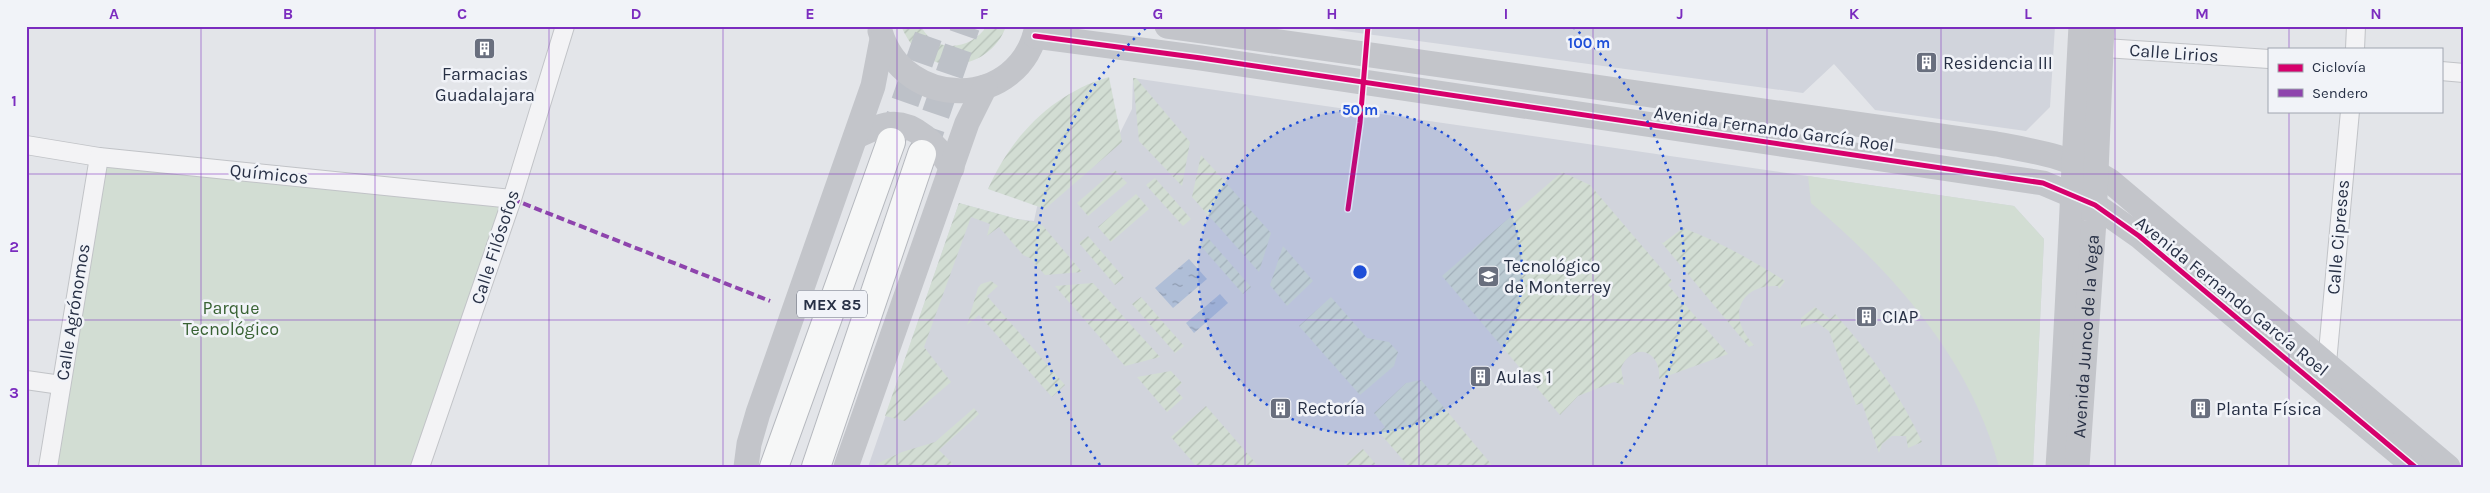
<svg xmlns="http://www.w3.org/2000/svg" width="2490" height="493" viewBox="0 0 2490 493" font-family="Karla,sans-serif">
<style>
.built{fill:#d1d4dc}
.green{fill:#d2ddd3}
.garden{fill:url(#garden-furrows)}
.water{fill:url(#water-ripples)}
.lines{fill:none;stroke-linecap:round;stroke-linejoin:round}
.highway-tunnel{stroke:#bdc1c8;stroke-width:28;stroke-dasharray:28 14;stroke-linecap:butt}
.street-casing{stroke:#c1c3c7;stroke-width:20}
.highway-casing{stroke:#b5b8be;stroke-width:30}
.street{stroke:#f3f3f5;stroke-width:18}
.secondary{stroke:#c3c5ca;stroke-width:25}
.highway{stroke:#f6f7f7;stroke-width:28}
.quiet{stroke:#8e44ad;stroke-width:4;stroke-dasharray:8 4;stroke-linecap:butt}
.cycleway-casing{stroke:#f1f3f8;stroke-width:8}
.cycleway{stroke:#d6006c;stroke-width:5}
.grid{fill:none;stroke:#7b2cbf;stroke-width:1;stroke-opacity:0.55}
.ring{fill:none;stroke:#1d4ed8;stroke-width:2.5;stroke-dasharray:2.5 5}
.labels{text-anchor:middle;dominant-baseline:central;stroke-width:5;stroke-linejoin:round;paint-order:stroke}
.shield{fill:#f1f3f8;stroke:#646a7b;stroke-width:1}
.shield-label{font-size:16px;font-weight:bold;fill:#273045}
.street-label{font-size:18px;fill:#273045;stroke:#f1f3f8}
.poi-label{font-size:18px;fill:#273045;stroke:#f1f3f8;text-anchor:start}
.park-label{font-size:18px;fill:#386233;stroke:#f1f3f8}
.centre{fill:#1d4ed8;stroke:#f1f3f8;stroke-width:2.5}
.ring-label{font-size:15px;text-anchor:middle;font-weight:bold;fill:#1d4ed8;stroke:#f1f3f8;stroke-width:5;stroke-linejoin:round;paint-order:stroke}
.neatline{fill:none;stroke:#7b2cbf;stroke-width:2}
.grid-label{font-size:16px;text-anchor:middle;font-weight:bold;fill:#7b2cbf}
</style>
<defs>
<pattern id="garden-furrows" width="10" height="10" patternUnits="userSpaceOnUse" patternTransform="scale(1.25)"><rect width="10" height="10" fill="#d2ddd3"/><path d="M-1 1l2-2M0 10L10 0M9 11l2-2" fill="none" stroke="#b4beb6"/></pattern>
<pattern id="water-ripples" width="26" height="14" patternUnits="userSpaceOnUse" patternTransform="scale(1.25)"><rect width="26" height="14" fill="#afbed7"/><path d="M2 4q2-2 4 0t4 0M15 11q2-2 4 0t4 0" fill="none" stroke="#8e9bb0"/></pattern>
</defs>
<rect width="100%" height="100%" fill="#e3e5e9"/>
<!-- built -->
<g class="built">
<path d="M1307,26H2055L2050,107L2026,131L1875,110L1834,64L1803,93Z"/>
<path d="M1133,78L2014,206L2044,239L2033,467H868L959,203L1017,219L1034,221L1037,207L1051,184L1101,141L1120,133L1132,109Z"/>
</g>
<!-- green -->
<g class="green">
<path d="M99,157L512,199L418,467H50Z"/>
<path d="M1808,176L2014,206L2044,239L2033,467H1999C1971,360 1894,273 1811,203Z"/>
</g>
<!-- garden -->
<g class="garden">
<path d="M901,26H921C935,55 971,50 987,26H1006C995,60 951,77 921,54C912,47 906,37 901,26Z"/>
<path d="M1109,77L1122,142L1045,209L988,189C1011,136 1053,93 1109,77Z"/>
<path d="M1133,78H1136L1190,142L1182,186L1139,141Z"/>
<path d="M1201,155L1271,233L1259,272L1192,197Z"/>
<path d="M1115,170L1127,183L1088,216L1077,203Z"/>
<path d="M1562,172L1590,185L1672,281L1668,285L1728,354L1659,379C1662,351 1633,340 1621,368L1624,385L1614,382L1578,396L1560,415L1442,276Z"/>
<path d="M1155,178L1191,219L1183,226L1146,185Z"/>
<path d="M1136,194L1149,209L1111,242L1098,227Z"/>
<path d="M959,203L1017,219L1034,222L1043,226L1082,272L1045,275L1030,258L1023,255L999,227L987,236L990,224L971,217L924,347L951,382L905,421L885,416Z"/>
<path d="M1683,228C1720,242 1752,260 1785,281L1779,289L1778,286C1738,284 1727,318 1754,345L1749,347L1661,242L1663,243Z"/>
<path d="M1088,236L1124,278L1115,285L1079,243Z"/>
<path d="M1208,238L1251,287L1243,294L1200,245Z"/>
<path d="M1283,246L1313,281L1287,306L1270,285Z"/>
<path d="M991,281L998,286L987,296L1065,385L1052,397L979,315L967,325L978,288L981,284Z"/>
<path d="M1093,283L1160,357L1125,366L1055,286Z"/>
<path d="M1141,297L1184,346L1175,353L1132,304Z"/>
<path d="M1331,297L1367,338L1389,342L1398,352L1394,366L1360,395L1299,326Z"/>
<path d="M1815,307L1830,319L1835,314C1870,353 1900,394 1922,442L1908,448L1906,436H1892L1882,444L1879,453L1862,403L1856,405L1829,331L1816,322L1801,328V318Z"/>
<path d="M1171,371L1182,383L1175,389L1183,398L1167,412L1137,377Z"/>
<path d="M1421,380L1491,464L1492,467H1409L1379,432L1385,427L1374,413L1406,383Z"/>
<path d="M1206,406L1259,467H1197L1171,437Z"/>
<path d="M974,408L979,414L939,450L953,464L950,467H870L902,452L935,442Z"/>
<path d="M1363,449L1378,467H1341Z"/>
</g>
<!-- water -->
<g class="water">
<path d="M1189,259L1207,279L1173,308L1155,288Z"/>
<path d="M1220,294L1228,303L1194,333L1186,323Z"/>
</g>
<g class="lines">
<!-- highway-tunnel -->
<g class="highway-tunnel">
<path d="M891,142L932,26"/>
<path d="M922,154L966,26"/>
</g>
<defs>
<g id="street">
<path d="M2090,47L2269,59"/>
<path d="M2355,49L2356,26"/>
<path d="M2441,71L2464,73"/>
<path d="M26,145L99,157L512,199"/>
<path d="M2327,363L2350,111"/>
<path d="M26,380L61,385"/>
<path d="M48,467L99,157"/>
<path d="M420,467L512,199L565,26"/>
</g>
<g id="highway">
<path d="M774,467L891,142"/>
<path d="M816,467L922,154"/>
</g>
</defs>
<!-- street casing -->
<use href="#street" class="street-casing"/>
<!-- highway casing -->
<use href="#highway" class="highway-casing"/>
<!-- street -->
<use href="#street" class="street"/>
<!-- secondary -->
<g class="secondary">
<path d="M1167,26L1996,144C2039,152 2072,157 2110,181L2448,467"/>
<path d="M880,31C904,112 1021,111 1037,26"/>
<path d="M1035,36L1201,58L2043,183L2095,205L2139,236L2415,467"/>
<path d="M856,136C866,132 876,127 886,125C915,119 938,148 952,168"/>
<path d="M746,467L749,444L758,413L873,86L882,39"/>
<path d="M846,467L967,123L985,87"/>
<path d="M2058,467C2068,320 2073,173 2081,26"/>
<path id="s1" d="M2077,467L2094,221L2102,26"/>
</g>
<!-- highway -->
<use href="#highway" class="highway"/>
<!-- quiet -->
<path class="quiet" d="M512,199L770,301"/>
<defs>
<g id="cycleway">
<path d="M1035,36L1201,58L2043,183L2095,205L2139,236L2415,467"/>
<path d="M1348,209L1360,123L1368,26"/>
</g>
</defs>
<!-- cycleway casing -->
<use href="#cycleway" class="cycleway-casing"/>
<!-- cycleway -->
<use href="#cycleway" class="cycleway"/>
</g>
<!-- grid -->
<path class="grid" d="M201,26V467M375,26V467M549,26V467M723,26V467M897,26V467M1071,26V467M1245,26V467M1419,26V467M1593,26V467M1767,26V467M1941,26V467M2115,26V467M2289,26V49M2289,111V467M26,174H2464M26,320H2464"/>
<!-- distance rings -->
<circle cx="1360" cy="272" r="162" fill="#1d4ed8" fill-opacity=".12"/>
<g class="ring">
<circle cx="1360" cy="272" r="162"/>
<path d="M1100 465A324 324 0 0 1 1147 27M1573 27A324 324 0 0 1 1620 465"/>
</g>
<!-- icons -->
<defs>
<symbol id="building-square" viewBox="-11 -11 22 22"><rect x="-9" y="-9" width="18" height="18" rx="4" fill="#696f7e" stroke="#f1f3f8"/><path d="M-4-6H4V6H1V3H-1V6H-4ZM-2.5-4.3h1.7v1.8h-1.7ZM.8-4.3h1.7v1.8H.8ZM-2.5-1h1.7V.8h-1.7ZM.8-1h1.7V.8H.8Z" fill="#fff"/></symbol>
<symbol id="university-square" viewBox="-11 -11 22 22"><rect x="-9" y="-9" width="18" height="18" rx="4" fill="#696f7e" stroke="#f1f3f8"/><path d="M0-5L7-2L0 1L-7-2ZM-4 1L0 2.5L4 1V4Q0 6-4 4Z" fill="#fff"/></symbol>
</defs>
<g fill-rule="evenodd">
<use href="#building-square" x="472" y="36" width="25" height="25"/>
<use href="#building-square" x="1914" y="50" width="25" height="25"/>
<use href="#university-square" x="1476" y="264" width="25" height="25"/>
<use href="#building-square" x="1854" y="304" width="25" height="25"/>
<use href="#building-square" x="1468" y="364" width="25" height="25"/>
<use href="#building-square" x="1268" y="396" width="25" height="25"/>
<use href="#building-square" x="2188" y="396" width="25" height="25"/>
</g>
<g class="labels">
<!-- shield labels -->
<rect class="shield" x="797" y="290.5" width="70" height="27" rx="4"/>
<g class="shield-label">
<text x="832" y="304">MEX 85</text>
</g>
<!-- street labels -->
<g class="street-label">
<text transform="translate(2174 53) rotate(4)">Calle Lirios</text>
<text transform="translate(1774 129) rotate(8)">Avenida Fernando García Roel</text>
<text transform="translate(269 174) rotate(6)">Químicos</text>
<text transform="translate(2338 237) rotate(-85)">Calle Cipreses</text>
<text transform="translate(495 247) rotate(-72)">Calle Filósofos</text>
<text transform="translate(2232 296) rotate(39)">Avenida Fernando García Roel</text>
<text transform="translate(73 312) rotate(-81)">Calle Agrónomos</text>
<text stroke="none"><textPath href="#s1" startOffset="131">Avenida Junco de la Vega</textPath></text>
</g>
<!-- poi labels -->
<g class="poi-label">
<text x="1943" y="63">Residencia III</text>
<text x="485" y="74" text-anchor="middle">Farmacias<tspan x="485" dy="21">Guadalajara</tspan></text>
<text x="1504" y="266">Tecnológico<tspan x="1504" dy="21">de Monterrey</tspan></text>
<text x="1882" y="317">CIAP</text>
<text x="1496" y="377">Aulas 1</text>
<text x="1297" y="408">Rectoría</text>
<text x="2216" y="409">Planta Física</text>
</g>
<!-- park labels -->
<g class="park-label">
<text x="231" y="308">Parque<tspan x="231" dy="21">Tecnológico</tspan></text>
</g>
</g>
<circle cx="1360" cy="272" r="8" class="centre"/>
<g class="ring-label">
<text x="1589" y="48">100 m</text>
<text x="1360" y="115">50 m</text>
</g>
<!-- border -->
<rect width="2490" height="493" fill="none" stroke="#f1f3f8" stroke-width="55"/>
<!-- legend -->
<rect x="2268" y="48" width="175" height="65" fill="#f1f3f8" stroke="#a0a5b0"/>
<rect x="2278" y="64" width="25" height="8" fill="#d6006c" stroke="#a0a5b0"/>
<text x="2312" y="72" font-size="15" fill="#273045">Ciclovía</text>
<rect x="2278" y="89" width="25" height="8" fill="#8e44ad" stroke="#a0a5b0"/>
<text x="2312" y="98" font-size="15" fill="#273045">Sendero</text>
<rect x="28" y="28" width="2434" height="438" class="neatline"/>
<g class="grid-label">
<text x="114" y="19">A</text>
<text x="288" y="19">B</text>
<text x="462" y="19">C</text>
<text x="636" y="19">D</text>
<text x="810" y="19">E</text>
<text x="984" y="19">F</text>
<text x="1158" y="19">G</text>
<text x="1332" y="19">H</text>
<text x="1506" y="19">I</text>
<text x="1680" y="19">J</text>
<text x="1854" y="19">K</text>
<text x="2028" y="19">L</text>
<text x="2202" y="19">M</text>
<text x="2376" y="19">N</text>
<text x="14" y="106">1</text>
<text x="14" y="252">2</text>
<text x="14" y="398">3</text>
</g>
</svg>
